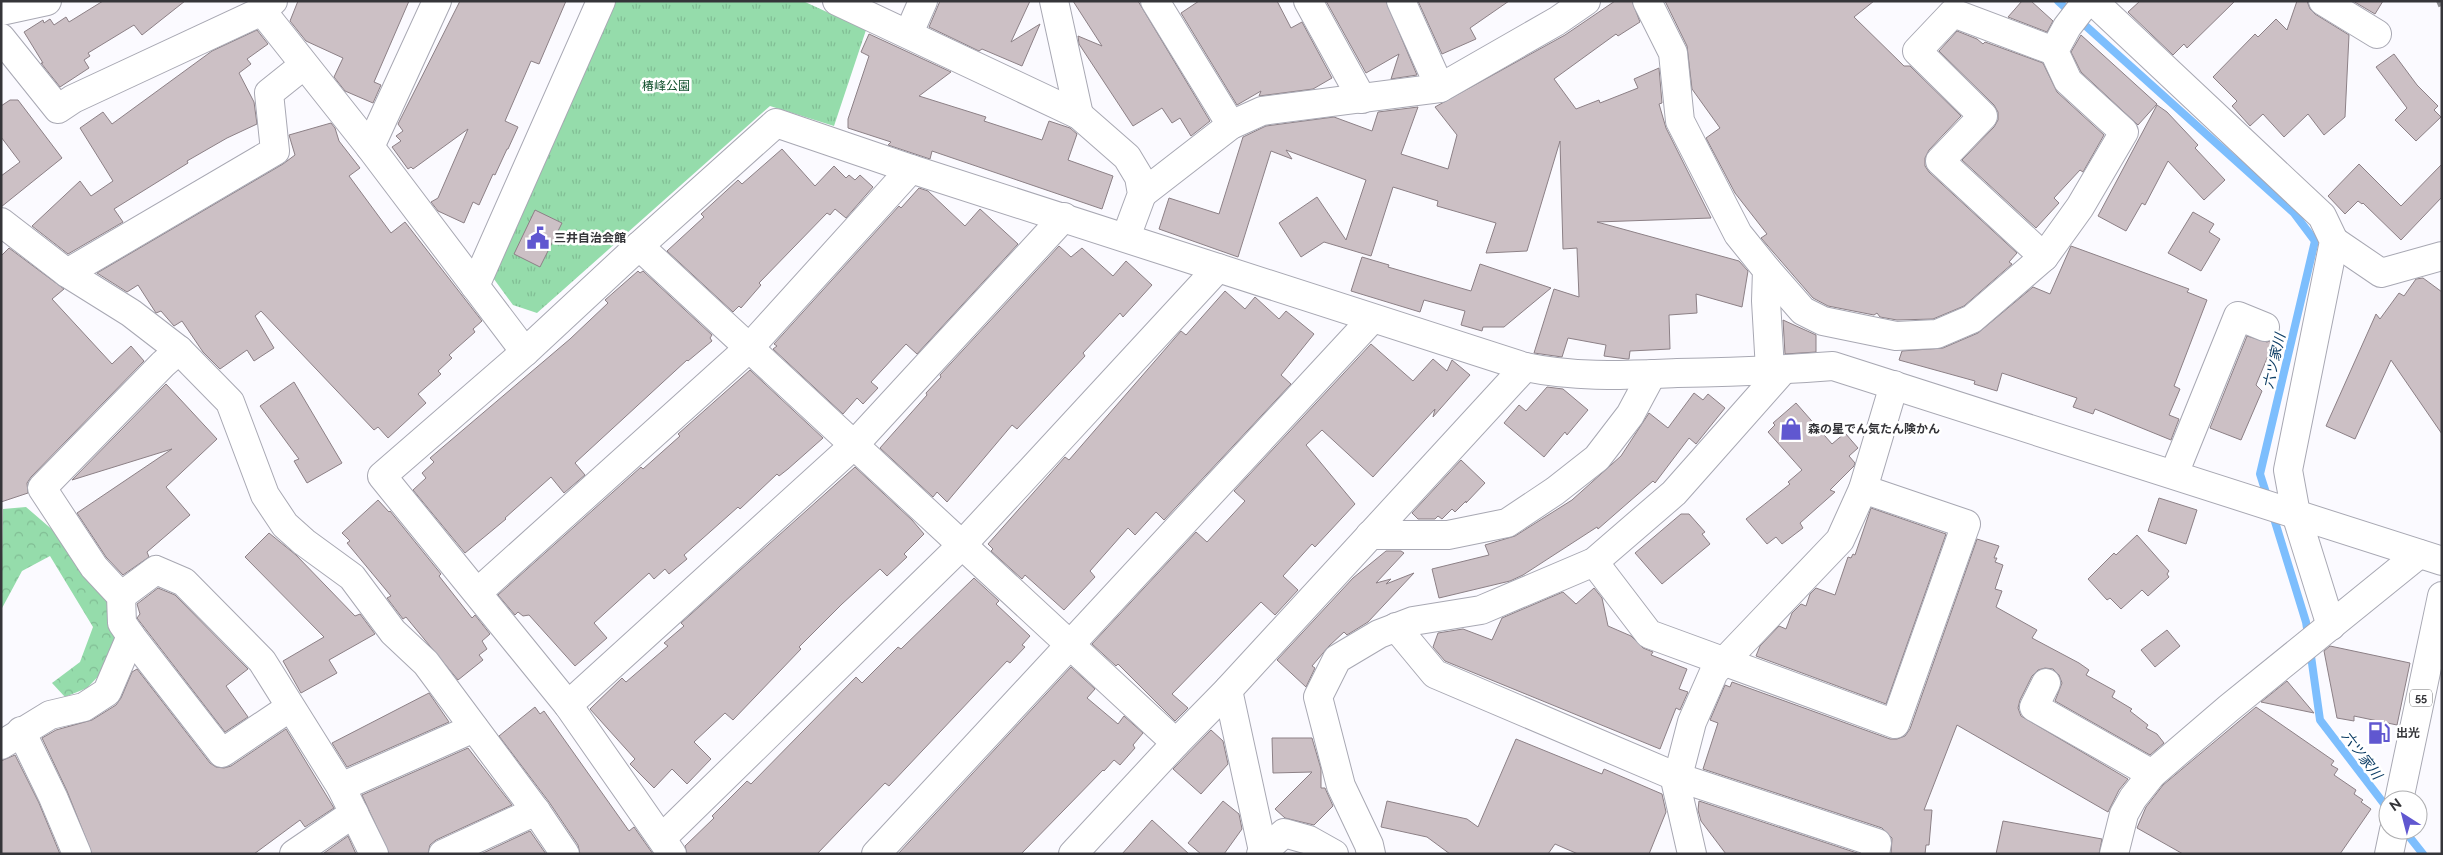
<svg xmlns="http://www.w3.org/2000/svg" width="2443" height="855" viewBox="0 0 2443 855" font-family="Raleway,'Noto Sans JP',sans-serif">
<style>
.forest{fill:url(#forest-crowns)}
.park{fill:url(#park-tufts)}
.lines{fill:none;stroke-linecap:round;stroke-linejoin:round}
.stream{stroke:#7dbefd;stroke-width:8}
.building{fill:#ccc0c5;stroke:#8c8086}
.minor-casing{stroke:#a8a8b3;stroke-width:30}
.major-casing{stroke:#a8a8b3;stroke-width:30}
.minor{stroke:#fff;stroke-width:28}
.major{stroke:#fff;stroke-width:28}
.rail{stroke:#8d8d91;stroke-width:4;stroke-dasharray:6 6;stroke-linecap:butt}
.labels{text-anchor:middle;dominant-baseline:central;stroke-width:5;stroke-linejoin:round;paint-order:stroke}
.shield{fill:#fff;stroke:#727274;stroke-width:1}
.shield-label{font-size:11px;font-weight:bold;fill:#353539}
.park-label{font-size:12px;fill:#104f2c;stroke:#fff}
.poi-label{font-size:12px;font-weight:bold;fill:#353539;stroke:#fff;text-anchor:start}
.water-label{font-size:14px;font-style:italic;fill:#0e3e66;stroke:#fff}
</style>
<defs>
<pattern id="forest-crowns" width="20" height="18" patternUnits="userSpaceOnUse" patternTransform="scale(1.25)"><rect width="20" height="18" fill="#95dcab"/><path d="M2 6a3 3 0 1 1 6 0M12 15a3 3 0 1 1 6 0" fill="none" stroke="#81bd94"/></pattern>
<pattern id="park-tufts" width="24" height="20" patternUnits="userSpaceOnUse" patternTransform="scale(1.25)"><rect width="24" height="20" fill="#95dcab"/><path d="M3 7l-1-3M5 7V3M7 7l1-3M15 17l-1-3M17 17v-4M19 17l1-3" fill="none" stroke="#81bd94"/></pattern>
</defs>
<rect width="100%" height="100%" fill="#fbfaff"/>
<!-- forest -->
<path class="forest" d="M26,507L55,532L113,606L118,656L87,688L65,697L52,683L80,662L93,627L50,556L22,571L1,610L3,509Z"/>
<!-- park -->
<path class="park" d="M612,1H803L866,30L834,126L770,106L537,313L513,305L491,275Z"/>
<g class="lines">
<!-- stream -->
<g class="stream">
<path d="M2058,1L2294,213L2315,241L2260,474L2268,499"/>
<path d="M2272,512L2306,622L2308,635"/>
<path d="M2310,649L2320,720L2388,809"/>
<path d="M2404,830L2423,854"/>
</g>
</g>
<!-- building -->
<g class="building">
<path d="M103,1H185L142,35L134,25L88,53L90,56L84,60L89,68L60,87L41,63H43L24,32L43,20L44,23L50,19L54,25L66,17L69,22Z"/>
<path d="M298,1H409L374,82L381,85L373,103L345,91L334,77L343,58L306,41L290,21Z"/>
<path d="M460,1H566L539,64L531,61L505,121L518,127L508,149H507L495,175L493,174L479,205L473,202L464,223L438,211L431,202L438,198L468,129L413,169L411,167L408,169L392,147L401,141L396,136L403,131L398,124Z"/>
<path d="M940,1H1030L1011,42L1040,24L1022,66L982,49L979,51L929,27Z"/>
<path d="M1073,1H1138L1210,121L1191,136L1180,118L1172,123L1162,108L1133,126L1079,44L1078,36L1102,46Z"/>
<path d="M1199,1H1277L1291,28L1302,22L1332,78L1313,89L1259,96L1261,91L1237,105L1181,13Z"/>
<path d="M1326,1H1386L1417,75L1391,79L1399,54L1366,73Z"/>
<path d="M1418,1H1509L1470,28L1476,39L1442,54Z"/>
<path d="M1615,1H1632L1640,22L1618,36L1616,34L1554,79L1576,109L1599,100L1600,103L1638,88L1634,79L1659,68L1662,103L1659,104L1666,128L1711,218L1597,222L1739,261L1748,271L1742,307L1696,294L1697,313L1669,315L1670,349L1630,351L1629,359H1627L1604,356L1606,345L1568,338L1562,357L1534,353L1554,289L1579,297L1577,248L1563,249L1560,141L1527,251L1486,253L1496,223L1437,206L1438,201L1393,187L1371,256L1324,242L1301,257L1279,223L1317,197L1346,240L1366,180L1286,150L1292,159L1271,151L1238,257L1159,229L1169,198L1219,214L1243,137L1266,126L1334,117L1372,131L1378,112L1418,107L1401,154L1448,169L1457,135L1435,107L1565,35Z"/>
<path d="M1665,1H1874L1854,17L1904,66H1910L1961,116L1929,150L1925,158V166L1929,172L2017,253L2009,262L2012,264L1964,306L1933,319L1897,320L1880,317L1877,313L1874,315L1828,306L1813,298L1761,238L1767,234L1735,193L1706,138L1720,128L1692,89L1687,46Z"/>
<path d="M2022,1H2031L2053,21L2047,32L2008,17Z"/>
<path d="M2140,1H2235L2187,48L2184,44L2173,55L2128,12Z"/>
<path d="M2297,1H2307L2310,9L2315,14L2349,35L2345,117L2324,135L2308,114L2284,137L2263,114L2250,126L2232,106L2237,101L2213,77L2255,34L2258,37L2276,19L2287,30Z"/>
<path d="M2353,1H2383L2375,14Z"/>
<path d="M257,30L268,44L247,59L251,64L239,73L254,102L257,124L227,138L187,161L188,163L114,209L123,222L68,254L32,226L80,181L91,196L113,181L80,128L103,112L112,124L212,51Z"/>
<path d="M1957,31L1977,39L1983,44L1985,42L2043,63L2057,92L2104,135L2083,172L2080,170L2054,198L2059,203L2036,228L1962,160L1994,127L1998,120V112L1994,105L1939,51Z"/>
<path d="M869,34L951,72L919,96L986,117L984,121L1042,140L1049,121L1070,128L1077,134L1068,160L1113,176L1102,209L932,151L930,159L888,145L891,142L848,128V119L869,56L861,52Z"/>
<path d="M2081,35L2157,104L2138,125L2081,72L2071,52Z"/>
<path d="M2394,54L2417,85L2438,106L2434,110L2441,117L2416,141L2395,120L2407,108L2376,67Z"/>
<path d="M10,100H18L62,158L1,207V176L20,162L1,137V106Z"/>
<path d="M2157,105L2167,112L2198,145L2195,148L2225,180L2204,200L2168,161L2145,205L2142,203L2126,231L2098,216Z"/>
<path d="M331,123L335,128L339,141L360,168L349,176L391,233L405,222L482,321L473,329L475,332L449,355L452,358L438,371L441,374L418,394L426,403L388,438L378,427L374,430L261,311L255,316L274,348L254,361L247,350L220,369L203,352L182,321L174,326L161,311L156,313L138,285L127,292L97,273L283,164L295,155L289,135Z"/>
<path d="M782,149L815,186L834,166L846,178L849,175L855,180L860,175L873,187L846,218L835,209L830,215L827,213L759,283L761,285L741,308L739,306L733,312L667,251L704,217L701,214L738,180L742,184Z"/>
<path d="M2359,164L2401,206L2442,164V197L2401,240L2363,203L2362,204L2358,201L2345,214L2328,196Z"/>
<path d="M919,188L928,191L965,226L980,209L1018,244L917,354L906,344L871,382L878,388L863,404L857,398L843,414L773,349L777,346L774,344L899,206L901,208Z"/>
<path d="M535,210L562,223L540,267L514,254Z"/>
<path d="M2193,212L2214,224L2209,232L2220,239L2201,271L2168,253Z"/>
<path d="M1059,246L1071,257L1082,248L1113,276L1126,261L1152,285L1123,317L1120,313L1083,353L1085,356L1017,429L1012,425L947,502L937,492L933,497L880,448L927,395L926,393L941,377L940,375Z"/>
<path d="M2071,246L2189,289L2187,292L2207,300L2174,386L2180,389L2169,415L2179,419L2171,440L2095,409L2093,414L2073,407L2077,398L2002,373L1997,391L1974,384L1975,381L1899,360L1902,351L1943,348L1978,333L2033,287L2050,294Z"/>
<path d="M9,248L64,289L52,299L112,364L131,346L144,361L31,477L27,483L28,493L1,502V256Z"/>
<path d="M1362,257L1389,265L1388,267L1471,291L1480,264L1551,288L1504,327H1483L1482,331L1461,325L1465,311L1424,300L1420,312L1351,291Z"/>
<path d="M638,271L640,273L643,271L712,335L710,338L712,341L688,361L687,360L575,463L585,475L564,493L551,477L505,518L506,519L465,553L413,490L426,478L422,473L434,462L430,458L570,339L608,303L605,300Z"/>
<path d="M2423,278L2442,292V434L2391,360L2355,439L2326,426L2376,314L2380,319L2399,293L2404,296L2416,279Z"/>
<path d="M1225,291L1245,309L1255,297L1279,319L1286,311L1314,334L1281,375L1291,384L1164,520L1156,512L1135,535L1128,528L1090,571L1095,577L1064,610L1025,575L1022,579L991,551L993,549L988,544L1065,457L1069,460L1181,331L1186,335Z"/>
<path d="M1783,320L1816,335V352L1785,354Z"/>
<path d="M2247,336L2267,342L2275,339L2256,385L2262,391L2241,440L2210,428Z"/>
<path d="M1371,344L1413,381L1433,359L1447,371L1452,360L1470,375L1433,417L1435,409L1373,477L1322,430L1306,445L1355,504L1315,547L1312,544L1283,576L1298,590L1275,615L1261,602L1172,694L1188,708L1175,721L1118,664L1116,666L1092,644L1196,532L1207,542L1245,501L1234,491Z"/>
<path d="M750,370L823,438L788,469L779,476L777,474L740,509L738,507L684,555L687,559L669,574L665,569L654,579L649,573L594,623L607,638L575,666L529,615L523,616L518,612L515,615L498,595L641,467L643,469L680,436L678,434Z"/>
<path d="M294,382L342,463L307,483L294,461L299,459L260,406Z"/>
<path d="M166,384L217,439L166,487L190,515L147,552L149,557L123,575L106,557L77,513L172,449L72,480Z"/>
<path d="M1547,387L1563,389L1588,410L1567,435L1565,432L1544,457L1504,423L1519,405L1526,411Z"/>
<path d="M1694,393L1703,400L1708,394L1725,408L1696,444L1689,438L1655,483L1653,481L1598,529L1597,527L1523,575L1510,581L1439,598L1432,569L1489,555L1485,545L1515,536L1572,500L1621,456L1649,413L1668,428Z"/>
<path d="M1796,403L1832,444L1845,433L1858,448L1849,456L1855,463L1854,466L1830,490L1835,492L1800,523L1803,528L1782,544L1776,537L1767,544L1746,519L1790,484L1788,482L1802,470L1768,432L1775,425L1773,423Z"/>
<path d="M1461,460L1485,483L1466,503V501L1455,512L1452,509L1442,519L1438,516L1435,519H1418L1412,513Z"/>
<path d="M855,467L912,520L924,534L904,554L907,557L887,576L880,569L842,604L799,647L801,649L733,720L725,713L694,742L711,759L687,784L672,769L654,788L630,764L635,759L590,709L622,678L626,682L668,646L664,643L684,626L681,623Z"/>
<path d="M2159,498L2197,510L2186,544L2148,531Z"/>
<path d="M378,500L389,512L390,511L441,574L439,576L472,618L475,615L490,634L482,641L487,649L479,655L483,660L458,680L415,628L406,617L403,619L387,598L391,596L347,543L350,541L342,533Z"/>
<path d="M1871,508L1946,534L1886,704L1756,656L1760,646L1779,626L1786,629L1792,613L1801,604L1806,606L1810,594L1816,588L1835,595L1848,557L1851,558L1853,554L1855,555Z"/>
<path d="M1681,514H1689L1705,532L1702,534L1710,544L1662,584L1635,553Z"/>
<path d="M269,533L296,555L355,616L360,614L375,634L329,660L337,673L301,693L283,661L324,637L245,557Z"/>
<path d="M2137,535L2169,571L2167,574L2169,577L2148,596L2142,590L2121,609L2110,598L2107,600L2088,579L2114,553L2116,555Z"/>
<path d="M1977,539L1999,546L1994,558H1997L1995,562L2003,565L1995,589L2002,591L1996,607L2037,630L2032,638L2079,663L2089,670L2086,675L2115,691L2112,697L2132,709L2130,711L2148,725L2146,728L2157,734L2164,743L2150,755L2055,701L2062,683L2059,675L2053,669L2045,668L2038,670L2032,676L2020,700L2018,708L2021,716L2128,779L2119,790L2108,812L1957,725L1924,810H1932L1929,845H1926L1925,854H1891L1892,838L1882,828L1703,769L1718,723L1710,720L1725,685L1730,687L1732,682L1890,739H1897L1905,736L1910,729Z"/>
<path d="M1386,551H1401L1404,553L1376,583L1391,579L1386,584L1414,573L1368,622L1347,635L1344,632L1329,646L1312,666L1315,668L1306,687L1277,660L1353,578Z"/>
<path d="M974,578L999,601L996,604L1030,636L1022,645L1025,647L1010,663L1007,661L889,786L885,783L817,854H687L685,846L714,818L712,816L747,781L751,784L856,677L862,683L898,647L901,649Z"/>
<path d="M158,588L175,595L248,669L226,686L248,717L225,732L137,618L140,614L137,604Z"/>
<path d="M1594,588L1602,598L1608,626L1631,636L1643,648L1653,652L1651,655L1687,669L1679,689L1688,692L1680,710L1676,708L1660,749L1445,661L1433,647L1438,633L1463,629L1492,640L1502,618L1563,592L1576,604Z"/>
<path d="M2167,630L2180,646L2155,667L2141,650Z"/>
<path d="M2330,646L2410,663L2397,725L2354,716V721L2337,718L2324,651Z"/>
<path d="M1071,667L1095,689L1087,698L1118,724L1124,716L1143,733L1133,745L1135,748L1120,765L1114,760L1104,771L1103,770L1021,854H898Z"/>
<path d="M137,669L210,763L216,767L224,768L231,766L286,729L334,808L305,827L300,820L254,854H92L67,791L42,738L56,730L92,720L116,705L121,698L132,672Z"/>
<path d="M2287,681L2314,713L2261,702Z"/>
<path d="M429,693L449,722L347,767L332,743Z"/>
<path d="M535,707L540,714L544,711L629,831L634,827L653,854H580L578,845L549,802L499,736Z"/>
<path d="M2256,707L2334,761L2331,765L2338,769L2334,775L2356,790L2354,794L2363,800L2361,802L2371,809L2340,854H2183L2137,828L2146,807L2163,785Z"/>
<path d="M1211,730L1223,741L1228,764L1201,794L1173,769Z"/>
<path d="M1272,738H1312L1321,769V788H1325L1333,806L1314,825L1285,818L1275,809L1312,772L1273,773Z"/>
<path d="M1516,739L1602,774L1604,769L1662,794L1666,812L1649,854H1578L1555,844L1548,854H1450L1427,837L1381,827L1387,801L1467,819L1478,827Z"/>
<path d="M468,748L512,805L436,840L430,845L428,854H389L362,795Z"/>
<path d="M15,755L39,803L60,854H1V761Z"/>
<path d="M1223,801L1239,814L1242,829L1224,854H1201L1188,843Z"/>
<path d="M1699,801L1860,854H1726L1701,821L1698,810Z"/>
<path d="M1152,820L1189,854H1122Z"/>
<path d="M2003,821L2102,839L2099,854H1996Z"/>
<path d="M530,831L546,854H481Z"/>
<path d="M348,836L356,854L324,853Z"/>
</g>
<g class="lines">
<defs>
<g id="minor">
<path d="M837,1L1079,115L1127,157L1139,177L1142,194L1126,237"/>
<path d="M1054,1L1079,115"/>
<path d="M1155,1L1231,125"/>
<path d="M1308,1L1362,99"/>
<path d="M1401,1L1440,88"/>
<path d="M1647,1L1673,53L1680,121L1738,234L1767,270L1766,301L1770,370"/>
<path d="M2093,1L2322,216L2334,241L2288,470L2296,514L2331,626"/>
<path d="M2323,1L2377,34"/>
<path d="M1,11L47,1"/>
<path d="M262,11L370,147L525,352"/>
<path d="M909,33L923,1"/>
<path d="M1,38L58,109L73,99L262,11L273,1"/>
<path d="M370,147L437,1"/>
<path d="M1142,194L1231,125L1262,111L1440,88L1557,21L1586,1"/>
<path d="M1,222L67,273L131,313L179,350L230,402L265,495L285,525L304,542L352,577L393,632L426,663L536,811L565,854"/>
<path d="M2334,241L2381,273L2442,256"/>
<path d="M639,246L1176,743"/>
<path d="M2044,257L1940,161L1983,116L1917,51L1953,13L2054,51"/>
<path d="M1767,270L1803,311L1823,321L1896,336L1937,334L1972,319L2044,257L2080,207L2124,132L2068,81L2054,51L2067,27L2087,1"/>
<path d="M67,273L275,151L269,93L304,65"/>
<path d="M475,286L601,1"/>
<path d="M2174,474L2238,316L2265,327"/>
<path d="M1370,535H1448L1507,523L1555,491L1597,458L1630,415L1652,374"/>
<path d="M1594,562L1649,634L1895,724L1966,524L1863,489"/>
<path d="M478,592L749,348L911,169"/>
<path d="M121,596L156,570L184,582L262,661L341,787L374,854"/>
<path d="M1396,627L1435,674L1677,777L1877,843L1875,854"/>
<path d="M131,636L222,753L289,708"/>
<path d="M2046,683L2034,707L2152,774"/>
<path d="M1228,690L1263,851"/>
<path d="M568,705L853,446L1064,217"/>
<path d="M21,731L53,797L77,854"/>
<path d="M1,745L50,715L84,707L107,692L131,636L122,623L121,596L94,567L42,488L163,364L179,350"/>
<path d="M341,787L474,728"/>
<path d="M662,838L961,546L1218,268"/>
<path d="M294,854L354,813"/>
<path d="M443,854L536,811"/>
<path d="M672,854L568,705L382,476L525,352L639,246L776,123L911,169L1525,367C1576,378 1626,375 1677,373C1729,372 1781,370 1833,366L2442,561"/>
<path d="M876,854L1372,319"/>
<path d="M1073,854L1176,743L1228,690L1525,367"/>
<path d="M1261,854L1284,833L1309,840L1334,854"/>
<path d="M1371,854L1369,845L1341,786L1318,697L1337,659L1379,634L1413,621L1481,610L1594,562L1674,493L1783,370"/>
<path d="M1692,854L1676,784L1692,722L1714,672L1840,540L1863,489L1894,385"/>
<path d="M2114,854L2124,814L2133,798L2152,774L2229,708L2419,554"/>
</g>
<g id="major">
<path d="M2399,800L2442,596"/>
<path d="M2389,854L2394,830"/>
</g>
</defs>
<!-- minor casing -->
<use href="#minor" class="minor-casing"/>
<!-- major casing -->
<use href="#major" class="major-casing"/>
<!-- minor -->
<use href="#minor" class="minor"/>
<!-- major -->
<use href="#major" class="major"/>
<!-- rail -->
<path class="rail" d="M2438,1L2442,10"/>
</g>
<!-- icons -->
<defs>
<symbol id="civic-bare" viewBox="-9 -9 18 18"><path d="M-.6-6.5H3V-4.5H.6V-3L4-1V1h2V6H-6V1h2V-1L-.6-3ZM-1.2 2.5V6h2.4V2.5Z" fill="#6057d0" stroke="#fff" stroke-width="2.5" paint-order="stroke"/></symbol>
<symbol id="shop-bare" viewBox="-9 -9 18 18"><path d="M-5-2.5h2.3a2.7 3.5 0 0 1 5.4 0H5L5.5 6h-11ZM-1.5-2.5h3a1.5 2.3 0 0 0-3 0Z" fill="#6057d0" stroke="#fff" stroke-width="2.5" paint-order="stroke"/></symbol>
<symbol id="fuel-bare" viewBox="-9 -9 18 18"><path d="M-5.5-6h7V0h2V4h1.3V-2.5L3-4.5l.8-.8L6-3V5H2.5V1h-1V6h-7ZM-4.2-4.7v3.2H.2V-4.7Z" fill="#6057d0" stroke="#fff" stroke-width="2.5" paint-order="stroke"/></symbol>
</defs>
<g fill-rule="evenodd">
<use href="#civic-bare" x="522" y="222" width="32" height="32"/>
<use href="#shop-bare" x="1775" y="413" width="32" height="32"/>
<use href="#fuel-bare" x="2363" y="717" width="32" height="32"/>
</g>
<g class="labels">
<!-- shield labels -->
<rect class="shield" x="2410" y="689.5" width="22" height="17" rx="4"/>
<g class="shield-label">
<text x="2421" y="698">55</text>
</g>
<!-- park labels -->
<g class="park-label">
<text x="666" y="86">椿峰公園</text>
</g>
<!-- poi labels -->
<g class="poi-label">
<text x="554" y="238">三井自治会館</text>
<text x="1808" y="429">森の星でん気たん険かん</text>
<text x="2396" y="733">出光</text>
</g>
<!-- water labels -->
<g class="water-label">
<text transform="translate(2274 361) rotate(-77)">六ツ家川</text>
<text transform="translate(2362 755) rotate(53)">六ツ家川</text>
</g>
</g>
<!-- border -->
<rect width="2443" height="855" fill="none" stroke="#353539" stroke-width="5"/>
<!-- north arrow -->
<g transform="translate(2403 815) rotate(324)"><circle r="24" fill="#ffffff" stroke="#aeaeb0"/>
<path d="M0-4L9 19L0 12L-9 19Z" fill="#6057d0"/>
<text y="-8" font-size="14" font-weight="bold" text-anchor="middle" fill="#353539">N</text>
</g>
</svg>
